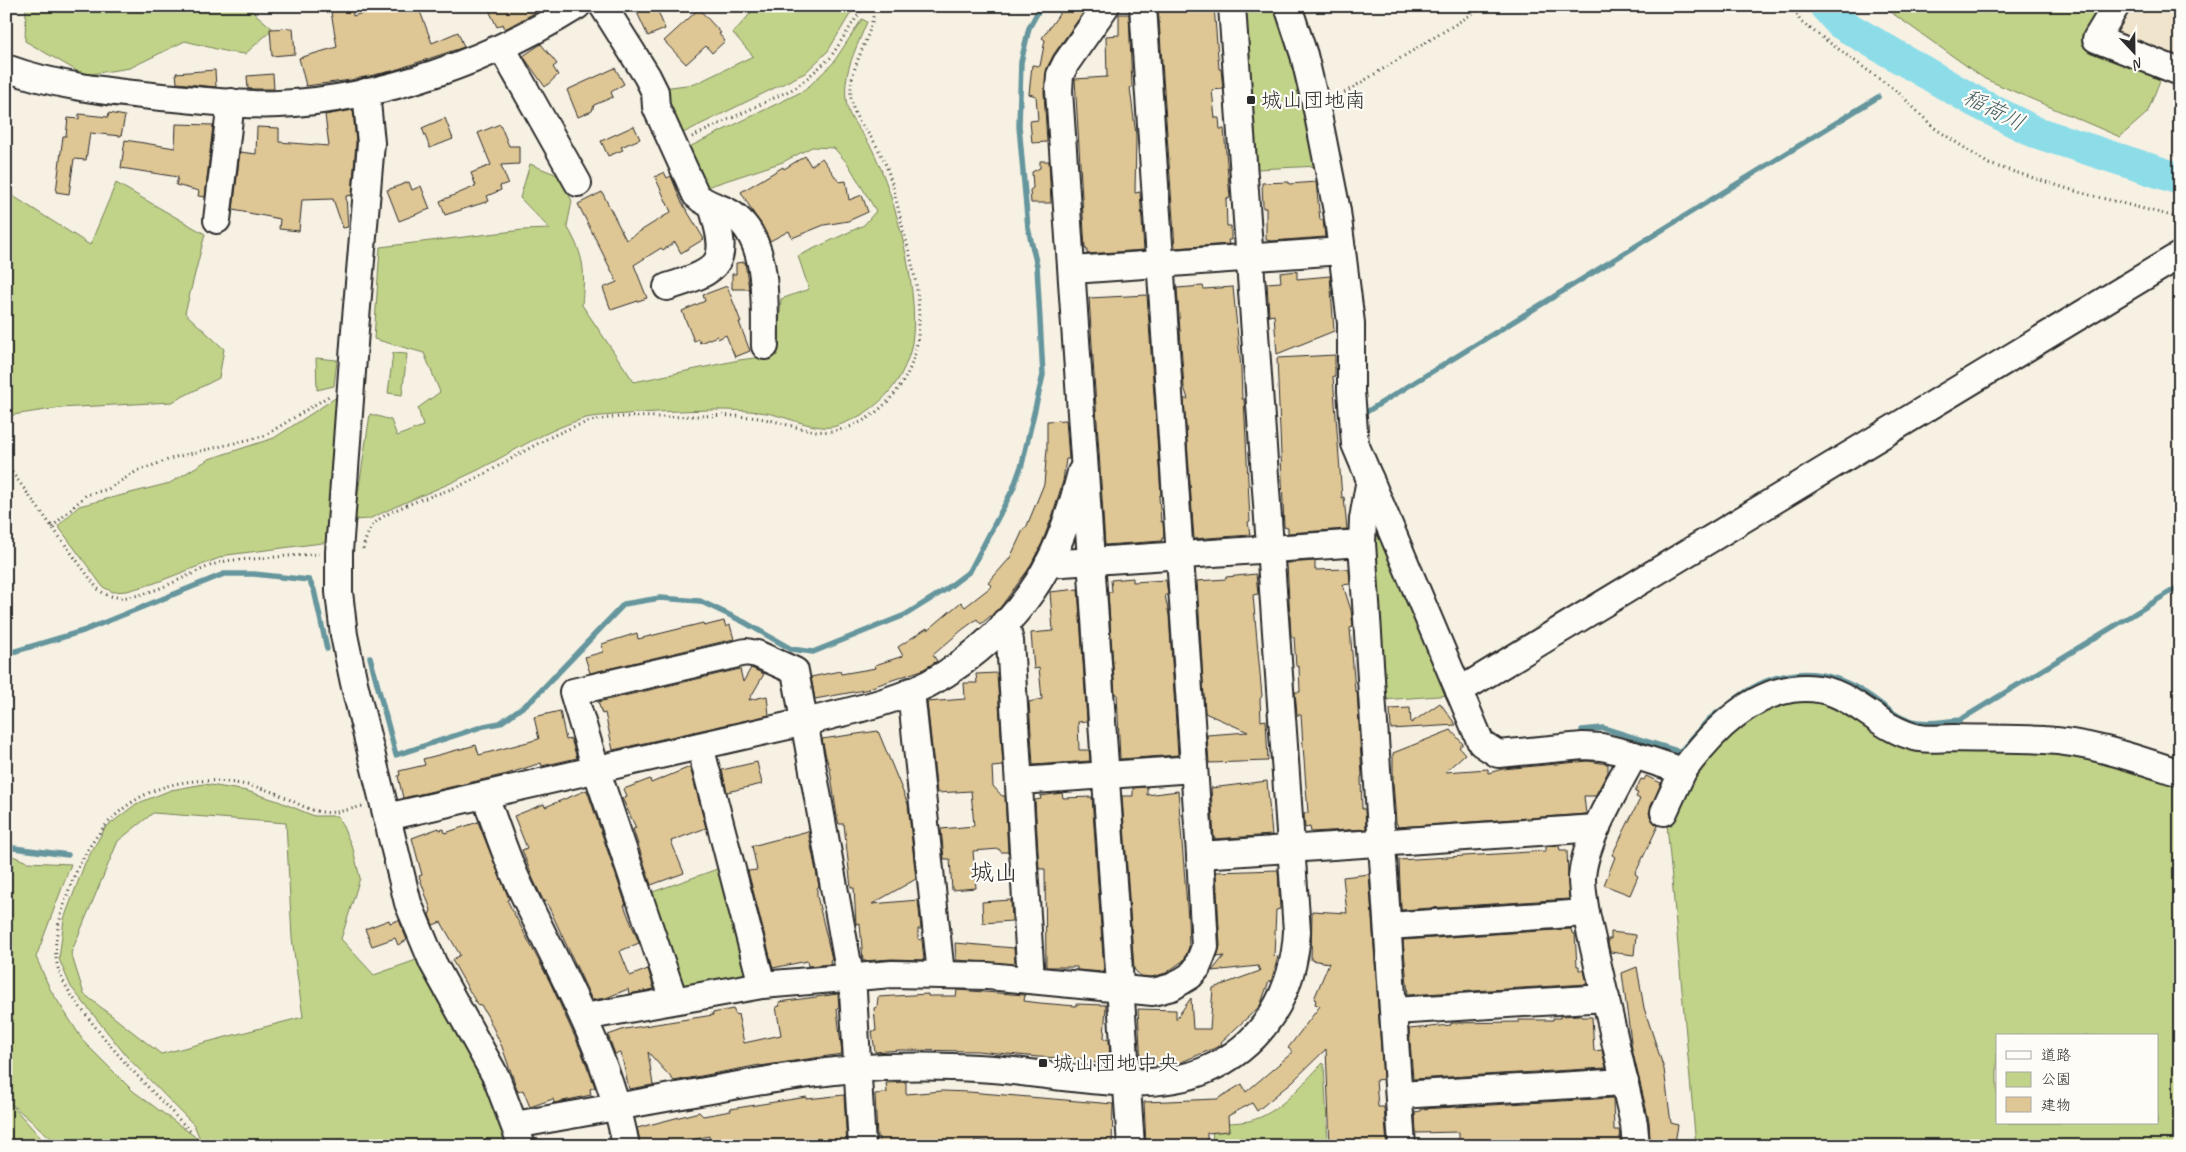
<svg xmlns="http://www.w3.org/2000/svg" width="2186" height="1152" viewBox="0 0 2186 1152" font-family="Caveat,'Klee One',sans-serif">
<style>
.built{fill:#f0e4cc}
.green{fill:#c0d388;stroke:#767f5a;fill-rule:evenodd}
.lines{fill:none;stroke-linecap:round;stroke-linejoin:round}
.stream{stroke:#66969d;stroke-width:5.5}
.river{stroke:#8ddde9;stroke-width:32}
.building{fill:#dec695;stroke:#2b2b2b}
.minor-casing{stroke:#2b2b2b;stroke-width:30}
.path{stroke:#2b2b2b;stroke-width:3;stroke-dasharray:1 4;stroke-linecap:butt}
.minor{stroke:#fdfcf7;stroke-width:26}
.poi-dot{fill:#2b2b2b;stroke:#fdfcf7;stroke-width:2}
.labels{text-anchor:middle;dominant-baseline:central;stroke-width:4.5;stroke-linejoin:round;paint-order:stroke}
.poi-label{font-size:21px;fill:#2b2b2b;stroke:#fdfcf7;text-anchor:start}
.water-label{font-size:22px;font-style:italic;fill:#486064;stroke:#fdfcf7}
.quarter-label{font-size:24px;fill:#2b2b2b;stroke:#fdfcf7}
</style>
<rect width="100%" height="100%" fill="#f7f1e3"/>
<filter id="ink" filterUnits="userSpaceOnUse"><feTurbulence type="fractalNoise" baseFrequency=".02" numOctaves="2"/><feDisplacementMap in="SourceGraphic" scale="10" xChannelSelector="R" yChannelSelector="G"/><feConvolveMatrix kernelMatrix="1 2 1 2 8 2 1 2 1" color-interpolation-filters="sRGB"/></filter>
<g filter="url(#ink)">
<!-- built -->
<path class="built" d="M2125,6H2180V65L2113,38L2111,30Z"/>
<!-- green -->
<g class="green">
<path d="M26,6H246L273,29L245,54L228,52L185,41L130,68L84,75L25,41Z"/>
<path d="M757,6H855L828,51L805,73L675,137L662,88L695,84L753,56L733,33Z"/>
<path d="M1246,6H1278L1320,166L1257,169Z"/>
<path d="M1882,6H2106L2088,41L2161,78L2147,113L2120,137L1985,79Z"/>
<path d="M862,19L867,22C857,47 843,71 846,99C847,120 863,131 872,149C895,194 924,303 910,352C899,390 873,414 836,426C818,432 786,416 766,413C748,410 727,410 709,410C677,411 646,412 614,415C605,416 594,416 586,418C547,429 513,452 478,470C443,488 405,501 369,519L354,520L370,414L391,420L397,436L423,426L418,408L440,392L424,353L374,339L380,247L523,230L550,229L520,198L530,164L560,176L572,201L567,226C585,258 585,269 582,305L634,382L739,360L777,355L781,299L809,289L798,256L864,225L876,211L848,164L834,148L812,147L783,162L701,189L683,150L805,90L833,63Z"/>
<path d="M6,183L13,196L90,245L116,183L205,234L185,313L224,349L219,378L172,402L59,408L6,416Z"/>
<path d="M393,353L407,354L402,395L388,393Z"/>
<path d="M316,358L337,360L334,386L317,390Z"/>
<path d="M343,393L330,542L227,555L155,583L127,591L113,592L103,587L58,526L79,506L170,483L209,459L274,438Z"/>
<path d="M1374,534H1380L1453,695L1382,700Z"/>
<path d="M1817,695L1908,744L2046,748L2180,782V1146H1696L1667,824L1693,774L1721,739L1763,707ZM1997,1036H2157V1123H1997Z"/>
<path d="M204,784L247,791L278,801L314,816H338L353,849L360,878L341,939L374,975L419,959L492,1095L508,1146H60L8,1101L48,1146H6V853L27,862L71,864L36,957L50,989L84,1042L133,1091L201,1141L194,1125L128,1058L71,987L59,959L64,919L85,863L105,828L136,804L171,790ZM153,813L286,823L292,938L303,1017L161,1054L84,994L71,953L118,841Z"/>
<path d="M723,867L748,977L684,989L647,894Z"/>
<path d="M1323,1063L1324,1064L1328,1146H1212L1213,1124C1225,1123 1238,1123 1249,1121C1279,1114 1302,1084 1323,1063Z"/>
</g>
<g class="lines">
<!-- stream -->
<g class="stream">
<path d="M1368,411L1878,97"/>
<path d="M6,654L83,631L224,574H254L309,580L314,590L327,649"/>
<path d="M370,657L396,755L484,726L500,723L532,700L624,604L660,598L700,601L744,622L791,649L813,652L905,615L945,590L970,571L1013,489L1022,464L1043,375L1037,266L1028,228L1019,126L1021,62L1029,28L1041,6"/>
<path d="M1732,702C1774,668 1820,664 1865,693C1877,700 1895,717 1907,720C1924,725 1943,722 1960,720L2180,586"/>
<path d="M1582,730L1603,728L1680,752L1708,720L1721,710"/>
<path d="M6,847L68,855"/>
</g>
<!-- river -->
<path class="river" d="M1825,6L1840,23L1974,101L2035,132L2180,179"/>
</g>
<!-- building -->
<g class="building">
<path d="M330,6H352L353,16L387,6H418L432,43L458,32L464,47L392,71L351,80L306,86L299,58L337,47Z"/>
<path d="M487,6H547L505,29L503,24L497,27Z"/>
<path d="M634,6H656L665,29L648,36Z"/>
<path d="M1065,6H1088L1054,54L1047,68L1044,92L1047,142L1032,143L1030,121L1038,120L1036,96L1029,94L1032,65L1040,66L1045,40L1042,38Z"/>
<path d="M1158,6H1214L1219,69H1221L1223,89L1212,90L1215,118H1219L1220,129H1224L1230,198L1226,199L1227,226H1231V240H1228L1229,244L1175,248Z"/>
<path d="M699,9L721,33L719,34L725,41L712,53L706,46L686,64L664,41Z"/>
<path d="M1119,14H1129L1132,87L1130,88L1136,135L1135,193L1140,192L1144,250L1087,254V249H1085L1075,79L1107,77L1106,36L1119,35Z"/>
<path d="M293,28L295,54L272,56L270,29Z"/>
<path d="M541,44L557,64L553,67L558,75L545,87L523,56Z"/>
<path d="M615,68L624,84L611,92L613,97L594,105L592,111L578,117L567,90Z"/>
<path d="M215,70L216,87L177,83L176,73Z"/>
<path d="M273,74L274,89H248L247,76Z"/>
<path d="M353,110L356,143L352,195L346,196L348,227L343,228L333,199L302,200L299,231L279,229L280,219L233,210L240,152L256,154L257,127L279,128V142L329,146L325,115Z"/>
<path d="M109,113L125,116L121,136L90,133L86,160L74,159L69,194L56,192L63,136H66L68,118L79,119V114L108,117Z"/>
<path d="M445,118L453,139L430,148L422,128Z"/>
<path d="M176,124L213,125L205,197L198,196L199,191L176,185L178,177L121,168L125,140L175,148Z"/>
<path d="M500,124L509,146H519V164L501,165L508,183L500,186L501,190L487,196L489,201L445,215L440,201L476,186L471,173L491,165L478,133Z"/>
<path d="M634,126L640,139L621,147L623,150L608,156L601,141Z"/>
<path d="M805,156L811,166L822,158L839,182L846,181L849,200L862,195L868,212L848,221L824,225L792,238L789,231L770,241L741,192L783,167L784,169Z"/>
<path d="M1040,161H1049L1051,203H1031L1030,190L1033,188L1032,172L1040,168Z"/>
<path d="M664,172L667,178L671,176L681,201L704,239L681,253L675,242L663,250L661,248L634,265L647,298L611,310L603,288L617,282L578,204L602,192L626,240L671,212L655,177Z"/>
<path d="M409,182L412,190L421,186L430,209L399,221L387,190Z"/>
<path d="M1289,182V184L1316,182L1320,220H1323L1325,237L1272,241L1266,240V208H1263L1262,183Z"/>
<path d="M745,262L749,289H732V274H736V263Z"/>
<path d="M1297,271V279L1330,276L1334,331L1277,354L1274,315L1269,316L1267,283L1281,282L1280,273Z"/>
<path d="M727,286L741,322H739L750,351L735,357L726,335L718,339L717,336L700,343L699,339L694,341L682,311L705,301L703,295Z"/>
<path d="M1203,286L1204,289L1233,287L1241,368L1242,399H1244L1250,521L1248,522L1250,535L1194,539L1184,399H1188L1184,387L1177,288Z"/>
<path d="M1147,295L1161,495L1159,496L1161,522L1163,521L1164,538H1162V541L1105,545L1089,298Z"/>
<path d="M1335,355V376H1333L1342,498L1344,497L1347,529L1288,533V528L1284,527L1277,358Z"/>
<path d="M1066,420L1069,459H1066L1063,481L1053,514L1042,543L1028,570L999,609L981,624L977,619L962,630L933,655L937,661L922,670L869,688L870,689L815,699L811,677L840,671L841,674L876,668L875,665L903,656L898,647L927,628L928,630L961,602L965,607L992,586L988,583L1010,558L1024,528H1026L1044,484L1047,449V421Z"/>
<path d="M1315,561V570L1347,569L1349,570L1350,584L1343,585L1351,610L1353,627L1350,628L1355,691H1357L1362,775L1361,778L1362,809H1365L1366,829L1311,832L1310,827L1305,828L1304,814L1308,813L1303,746L1301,715H1297L1295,692H1300L1299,667L1296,666L1294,637H1291L1287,563Z"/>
<path d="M1256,574L1258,594L1253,595L1262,696L1260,699L1261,721L1266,720L1268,761L1209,763L1207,735L1248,732L1205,713L1197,581L1226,579V577Z"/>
<path d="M1133,578V582L1166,580L1168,595H1165L1169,615L1178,755L1120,759L1117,694H1115L1108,592H1112L1111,580Z"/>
<path d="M1078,589L1087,721L1078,722L1079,750H1089L1090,761L1033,765L1029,702L1042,699L1039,668L1034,669L1031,633L1053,631L1050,592Z"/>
<path d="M724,621L726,627L730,625L734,639L590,673L585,657L603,652L602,644L637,633L638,639L703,623L704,626Z"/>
<path d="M751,668L764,674L749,700L767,696L769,715L613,750L605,713L602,714L598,702L740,669L743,682Z"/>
<path d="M997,673L1003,766L992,767L993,786L1002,796H1005L1008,852H1001L999,849L973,851L976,888L952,890L950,859H944L941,829L974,826L971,791L937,793L927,702L965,699L964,683H977L976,674Z"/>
<path d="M1440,703L1456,725L1391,729L1390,709L1410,708L1411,723Z"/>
<path d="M560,711L566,740L571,739L577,758L542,766L541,763L507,774L403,798L398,776L400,775L399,771L425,765L423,759L476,745L479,755L539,739L534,717Z"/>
<path d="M1451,730L1463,744L1459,747L1465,754L1445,772L1488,769V773L1503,769L1588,761L1608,764V772L1595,796H1584L1586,814L1398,827L1396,822L1393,783V753Z"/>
<path d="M878,731L908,804L916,879L872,904L918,900L921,929H918V939L922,940L924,960L892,959L863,961L860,923L856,924L854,888H851L844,824H839L837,817L830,769L826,757L822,739Z"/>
<path d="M757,762L762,784L727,792L722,770Z"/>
<path d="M690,767L706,828L671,841L684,873L651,885L633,829L636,828L622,798L627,796L624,789L650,779L651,783Z"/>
<path d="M1646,776L1661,783L1649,813L1652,820L1658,826L1635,874L1638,876L1630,895L1604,885L1615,857L1612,855L1640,799L1636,797L1638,793L1635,792L1641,779L1644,780Z"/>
<path d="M1267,781L1272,835L1214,839L1211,788Z"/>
<path d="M1147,787V795L1178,791L1188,919L1189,947L1184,960L1166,973L1152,977L1140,976L1134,969L1122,796H1133V788Z"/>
<path d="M587,790L626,905H624L627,913L639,943L620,951L630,976L648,969L654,989L629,994L628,989L606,998L592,1000L546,901L544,902L533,879L522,850L527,848L514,816L544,804L545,807Z"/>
<path d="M1062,793L1063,798L1092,797L1104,972L1077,970V967H1046L1045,869H1039L1035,800L1041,799L1040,796Z"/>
<path d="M478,822L509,899L507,900L550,982L580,1048L595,1087L590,1089L591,1095L554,1103L553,1099L530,1107L523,1090L518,1092L502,1047L488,1017L481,1005L478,1006L452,960L460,955L441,922L433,925L429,915L431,910L419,876L422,875L412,838L439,828L440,830L444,829L445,833Z"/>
<path d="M808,831L819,886L817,888V896L832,959L830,960L831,964L808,966L807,961L773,968L748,871L757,870L752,846Z"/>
<path d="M1546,846H1559L1560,850H1567L1569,899L1401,910L1399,860L1546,851Z"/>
<path d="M1278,870L1280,909L1276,910L1274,956L1278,957L1271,982L1269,981L1260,1006L1221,1042L1222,1044L1215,1048L1179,1063L1141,1067L1138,1009L1176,1010V1019L1191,998L1193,1029H1210L1213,988L1260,971L1258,966L1212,971L1224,956L1217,957L1220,946L1216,872Z"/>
<path d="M1369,874L1383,1079L1376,1080L1378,1107H1384L1387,1146H1330L1326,1049L1293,1081L1257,1111L1252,1103L1228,1116L1229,1131L1207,1133V1146H1146L1144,1102L1217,1099L1242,1084L1246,1092L1293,1052L1288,1048L1320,1006L1315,1004L1316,1000L1314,999L1329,963L1311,960L1312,911L1347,913L1343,877Z"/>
<path d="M1011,900L1012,921L983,923L982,902Z"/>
<path d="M389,920L390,923L399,920L407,940L398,945L395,938L372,946L365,929Z"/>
<path d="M1571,929L1572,933L1575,934L1577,966H1579V970H1584L1587,984L1408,995L1403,940Z"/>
<path d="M1611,932L1636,935L1634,955L1610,952L1608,942V939H1611Z"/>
<path d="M955,943L1014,948L1015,964L956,960Z"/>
<path d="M1637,967L1644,1008L1664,1069L1671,1123L1678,1125L1675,1143L1650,1139L1649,1121L1632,1049L1622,973Z"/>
<path d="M957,990L1025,995L1024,1001L1040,1003L1076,1006V1004L1106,1005L1104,1038L1109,1039L1110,1064L1089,1062L1090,1059L1038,1057L977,1051L900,1050L875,1052L872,1031H876L874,1008L877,1007L878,997L928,994V996H956Z"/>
<path d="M838,994L839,1008L837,1009L842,1054L760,1066V1065L674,1081L648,1052L653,1085L629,1089L621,1053L615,1054L608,1035L625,1029L713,1015L712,1013L733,1009L736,1015L738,1014L744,1043L781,1035L776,1007L780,1006L779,1002Z"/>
<path d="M1581,1015L1582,1017H1592L1594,1051L1602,1050L1606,1068L1413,1079L1409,1029L1451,1025V1023L1519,1022V1020H1553V1018H1560V1016Z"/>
<path d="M906,1082V1094L942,1091L969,1092L1113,1104L1112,1146H1022L975,1140L974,1146H879V1137L877,1138L875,1094L887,1093L886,1083Z"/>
<path d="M844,1095L847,1146H710L709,1136L674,1144L641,1146L637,1128L699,1112L703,1116L731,1111L730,1109L807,1097V1099Z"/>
<path d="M1613,1098L1614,1130H1619L1621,1146H1459V1132L1416,1133L1415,1112L1421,1111V1109Z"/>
</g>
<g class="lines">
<defs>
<g id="minor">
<path d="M603,6L647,76L655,92L656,107L696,195C707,206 720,206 732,214C771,240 764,305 765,346"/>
<path d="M1106,6L1066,63L1060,75L1059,91L1131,1146"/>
<path d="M1288,6L1304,55L1317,110L1337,211L1351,323V391L1355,444L1481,743L1498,754L1583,746L1602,747L1634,755L1683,771C1709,735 1746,696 1792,689C1849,680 1870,728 1919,738C1930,740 1942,738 1953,738C1983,739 2014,738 2044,740C2090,742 2137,759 2180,773"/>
<path d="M2116,6L2096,39L2180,72"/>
<path d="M502,48L578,183"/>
<path d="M6,68C55,86 110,92 162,97C200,100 240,106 279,104C383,99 489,61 577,6"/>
<path d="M366,92L371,143L355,330L339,552V592L344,635L354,683L408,903L433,963L496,1077L522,1146"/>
<path d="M217,220L231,102"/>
<path d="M1073,270L1342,251"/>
<path d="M667,287C722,270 730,263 712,206"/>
<path d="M1370,479L1363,519L1362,543L1402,1146"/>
<path d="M1048,564L1362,543"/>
<path d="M1005,622L1010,641L1031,980"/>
<path d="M911,691L941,974"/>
<path d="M1459,691L2180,255"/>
<path d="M700,746L762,985"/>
<path d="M1634,755C1617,788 1584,841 1582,878C1582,890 1584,901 1586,913L1634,1124L1636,1146"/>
<path d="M1020,781L1194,769"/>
<path d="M485,796C495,823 504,851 516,878C556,966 608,1049 626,1146"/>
<path d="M1664,812L1683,771"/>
<path d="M387,817L805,722C841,713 877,706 911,692C958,672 1003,633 1032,591C1056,557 1071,513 1081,472"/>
<path d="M1200,855L1597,828"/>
<path d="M1388,926L1586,913"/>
<path d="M674,1000L596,769L573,692L746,652L757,654L795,671L853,992L862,1146"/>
<path d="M1394,1011L1606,998"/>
<path d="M584,1017L762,985L892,974L988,976L1153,992L1172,987L1190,976L1197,968L1205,947L1200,855L1143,6"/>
<path d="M1399,1095L1625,1082"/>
<path d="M515,1125C565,1116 616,1107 666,1098C738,1085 810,1071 883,1067C920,1066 957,1066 993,1069C1058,1074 1145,1096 1206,1070C1264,1045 1294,992 1297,931L1232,6"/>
</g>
</defs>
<!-- minor casing -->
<use href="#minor" class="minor-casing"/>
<!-- path -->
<g class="path">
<path d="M1791,6L1801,22L1899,93L1933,127L1989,164L2078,192L2180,218"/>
<path d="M1336,98L1485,6"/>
<path d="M692,137L797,87L830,58L864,6"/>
<path d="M6,464L97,588C126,617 189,570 222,562C232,559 243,560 253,559C275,557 297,555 319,554"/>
<path d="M52,527L86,495L108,489L137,471L176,457L264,436L329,396"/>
<path d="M363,549C365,540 369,528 376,522C391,508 433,496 454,488C500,470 540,436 588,422C613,415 642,417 668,417C697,416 729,414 758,418C782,421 807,434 832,431C868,427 900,396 912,363C928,317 913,266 901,221C895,195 890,168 876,145C866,128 853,120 851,97C848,64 874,38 874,6"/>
<path d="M190,1131C154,1093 118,1058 87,1016C76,1002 65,988 59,971C52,950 57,929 63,908C82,842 122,787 195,781C218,779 259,785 280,795C294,801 306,810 322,812C336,814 350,809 363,806"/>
</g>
<!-- minor -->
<use href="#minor" class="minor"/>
</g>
</g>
<!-- markers -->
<g class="poi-dot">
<rect x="1246" y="95" width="10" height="10" rx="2.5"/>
<rect x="1038" y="1058" width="10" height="10" rx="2.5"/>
</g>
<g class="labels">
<!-- poi labels -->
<g class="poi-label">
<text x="1261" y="100">城山団地南</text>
<text x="1053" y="1063">城山団地中央</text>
</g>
<!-- water labels -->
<g class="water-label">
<text transform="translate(1994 110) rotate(27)">稲荷川</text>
</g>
<!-- quarter labels -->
<g class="quarter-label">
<text x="994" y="872">城山</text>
</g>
</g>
<!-- margin -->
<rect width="2186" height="1152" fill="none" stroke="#fdfcf7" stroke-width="25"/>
<rect x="12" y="12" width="2161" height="1127" fill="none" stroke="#2b2b2b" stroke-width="2" filter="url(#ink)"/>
<!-- legend -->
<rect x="1996" y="1034" width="162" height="90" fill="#fdfcf7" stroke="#a9a8a5"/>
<rect x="2006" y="1051" width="25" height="8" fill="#fdfcf7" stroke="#a9a8a5"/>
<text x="2041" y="1060" font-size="15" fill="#2b2b2b">道路</text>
<rect x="2006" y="1072" width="25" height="15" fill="#c0d388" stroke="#a9a8a5"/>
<text x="2041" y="1084" font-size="15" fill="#2b2b2b">公園</text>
<rect x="2006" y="1097" width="25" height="15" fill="#dec695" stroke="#a9a8a5"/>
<text x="2041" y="1110" font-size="15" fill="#2b2b2b">建物</text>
<!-- north arrow -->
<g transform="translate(2134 52) rotate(158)" stroke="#fdfcf7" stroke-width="4" paint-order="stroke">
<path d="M0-4L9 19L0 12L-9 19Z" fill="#2b2b2b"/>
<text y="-8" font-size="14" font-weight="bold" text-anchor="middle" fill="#2b2b2b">N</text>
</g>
</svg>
